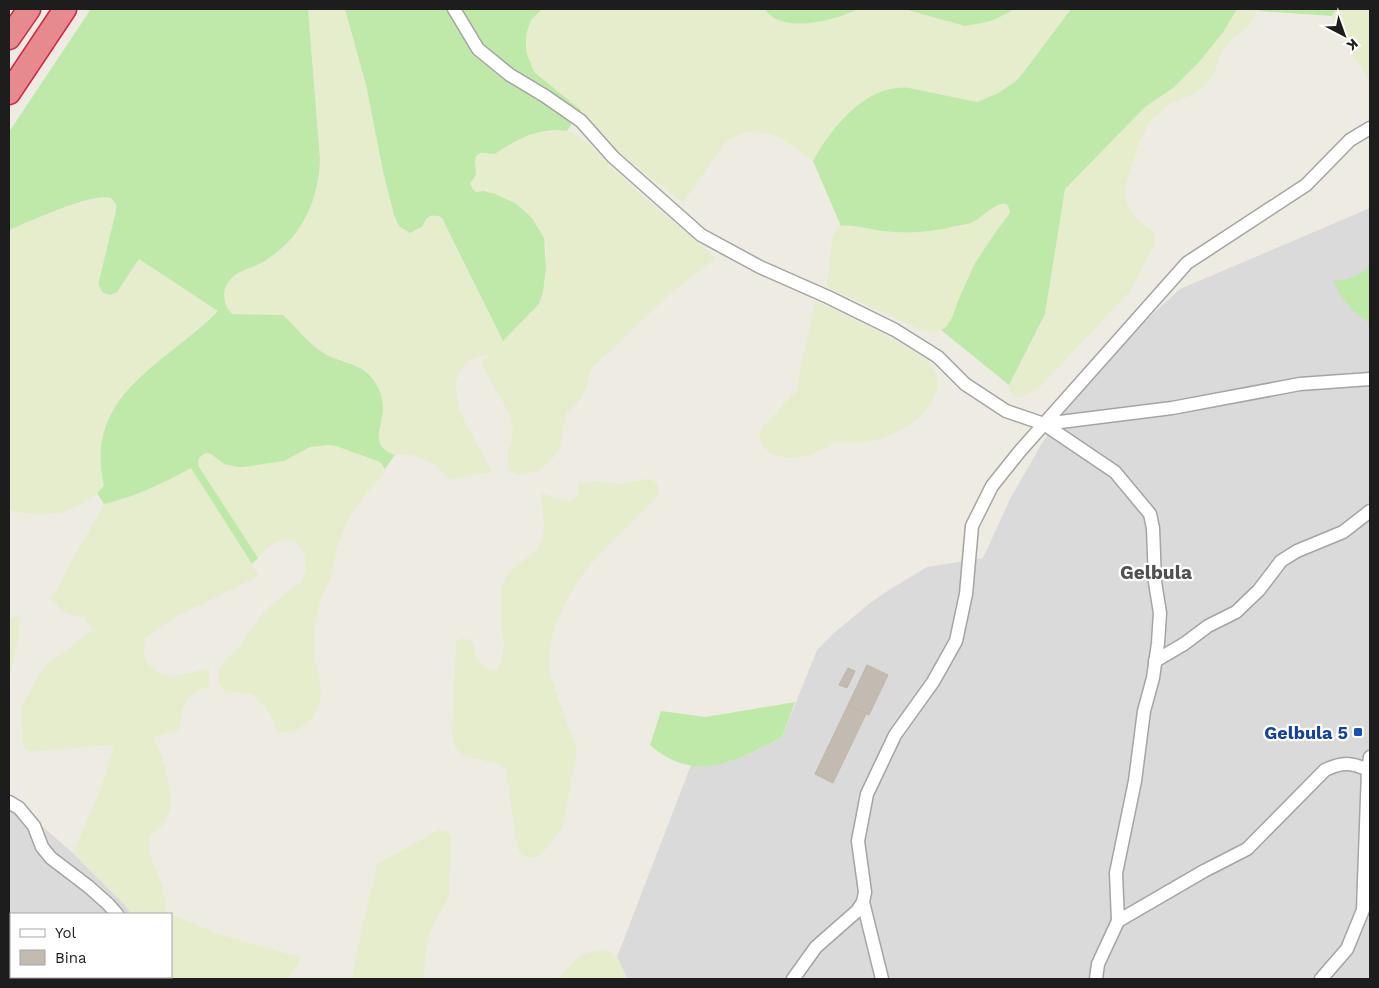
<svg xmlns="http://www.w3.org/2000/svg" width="1379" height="988" viewBox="0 0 1379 988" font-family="'Work Sans',sans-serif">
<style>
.residential{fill:#dbdada}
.farmland{fill:#e6edcd}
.grass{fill:#bee9a8}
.building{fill:#c3bbb2;stroke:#c0b5a5}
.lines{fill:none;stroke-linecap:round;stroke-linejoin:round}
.street-casing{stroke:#a4a4a4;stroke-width:15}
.highway-casing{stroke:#d72446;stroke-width:25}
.street{stroke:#fff;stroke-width:12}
.highway{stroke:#e68a8d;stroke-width:22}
.transit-dot{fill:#1a4fb4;stroke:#fff;stroke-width:2}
.labels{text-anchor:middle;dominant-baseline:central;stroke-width:4.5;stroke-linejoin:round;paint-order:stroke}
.transit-label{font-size:18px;font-weight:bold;fill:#164399;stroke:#fff;text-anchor:end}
.neighbourhood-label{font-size:19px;font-weight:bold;fill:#505050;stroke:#fff}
</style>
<rect width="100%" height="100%" fill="#eeece2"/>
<!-- residential -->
<g class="residential">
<path d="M1370,208V979H633L627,978L617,957L691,765L709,766L729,762L752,753L782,737L817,650L834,633L870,603L889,590L927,567L983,558L1010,499L1042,443L1062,415L1083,387L1129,336L1180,289Z"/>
<path d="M9,798L73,853L125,905L131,914H11V977H119V979H9Z"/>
</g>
<!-- farmland -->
<g class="farmland">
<path d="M308,9H345L366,85L383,171L394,215L423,226L424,222L431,216L434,215L442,218L503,341L539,304L545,281L546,269V248L544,238L515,203L495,194L484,191L476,192L472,188L470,183L476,165L474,160L479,154H495L516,140L538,133L562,130L572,132L583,139L622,178L716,258L670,294L590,370L587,387L584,394L573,408L566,414L560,448L551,461L538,471L520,475L511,472L508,469V451L511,444L513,429L509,413L481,363L489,355L475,357L466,363L459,372L456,384L458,406L462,416L492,472L450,480L436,466L428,461L412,455H395L391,453L383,447L379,437V426L356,365L339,360L322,352L306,338L283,315L232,314L227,309L224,297L226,286L229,281L237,273L263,262L274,255L300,227L311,206L318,183L320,159Z"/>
<path d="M542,9H764L770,15L784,22L790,23L822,21L848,14L858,9H904L965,26L987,22L998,18L1015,9H1071L1023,73L1016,81L998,93L977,102L909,88L901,87L885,89L860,104L838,124L829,135L813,161L779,137L771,134L753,131L744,133L729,140L723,145L683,203L615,149L581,110L534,72L526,51V35L531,20Z"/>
<path d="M1237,9H1259L1250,24L1230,42L1219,56L1215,71L1206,85L1193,95L1173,102L1165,108L1150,122L1140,140L1124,190L1125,197L1129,209L1134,216L1151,230L1154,234L1155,243L1130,291L1040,387L1022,397H1018L1012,395L1010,392L1009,385L1045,314L1065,189L1145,107L1159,98L1185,76L1224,31Z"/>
<path d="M1336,9H1370V80L1356,60L1339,31L1332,17Z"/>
<path d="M103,197L111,198L116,204L117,207L99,281L117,292L139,258L218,311L139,379L121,397L109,419L104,430L100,453L102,475L104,486L97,493L81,505L60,513L37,515L9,510V230L53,211Z"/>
<path d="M1000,204L1006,205L1009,207L1010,213L997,230L975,263L960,296L953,318L946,327L941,330L929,332L923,331L827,287L832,238L835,231L841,226H849L884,231L901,232L939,230L975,221Z"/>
<path d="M815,301L838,311L882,333L927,360L935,371L937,377V391L931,404L919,417L911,424L893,434L883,438L863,443H843L833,442L827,447L812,455L795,458H787L774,455L769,452L761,444L759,435L762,428L796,391Z"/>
<path d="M319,445L336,446L380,462L384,466L385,471L382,476L362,498L347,522L337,548L331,576L320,602L314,630V644L315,659L321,688L320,702L317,709L310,720L299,729L292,732L277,733L275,723L271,715L259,700L251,694L224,691L219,684L218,674L222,665L243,642L264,612L272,604L302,581L306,569L305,556L299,545L294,541L284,539L274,543L258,558L199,467L198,461L202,455L208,453H211L225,464L231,466L244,467L284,461L304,449Z"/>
<path d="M191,467L259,576L174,618L145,638L144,653L146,660L149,665L159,673L172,677L209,668V686L201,689L188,698L181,713L180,729L154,737L165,765L170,793L171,807L163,825L155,831L151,836L149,841L148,850L162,885L167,912L218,934L302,958L288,979H119V977H171V914H131L125,905L73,853L101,788L114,745L38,751L31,752L25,749L23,744L21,706L45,666L93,630L83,617L76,616L62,611L51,598L104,504L150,489Z"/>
<path d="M645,479L653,480L658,486L659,490L657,498L608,545L585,571L569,595L555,625L550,648L549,665L550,675L577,750L563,827L541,855L537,857L528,858L521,854L517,847L506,770L501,765L462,755L455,747L453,739L452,732L456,641L463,638L470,640L474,646L475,656L482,665L486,668L497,670L501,662L504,644L501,627V590L505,578L513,568L534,552L542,540L544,527L541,493L569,502L573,501L578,495V488L577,484L598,481L618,484L628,483Z"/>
<path d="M16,616L20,617V620L17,645L11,670L9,718V619Z"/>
<path d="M439,830L446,831L451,837L449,898L435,921L430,933L425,955L424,979H352L357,952L377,864Z"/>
<path d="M602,949L610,951L617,957L627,978L633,979H558L581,955L593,951Z"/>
</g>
<!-- grass -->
<g class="grass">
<path d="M91,9H308L320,159C319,201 301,239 263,262C253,268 237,270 230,280C221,291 223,304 232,314L283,315C296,327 307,342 322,352C342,365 363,361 376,384C381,392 383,401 383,410C382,428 369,446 395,455L385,469L380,462L336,446L327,445L310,447L284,461L244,467H237L224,464L211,454L208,453L204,454L199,458L198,461L199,467L258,558L252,564L191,468C162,484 137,496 104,504L97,493L104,486C83,394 165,365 218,311L139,259L117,292L110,295L102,292L99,285V281L116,211V204L111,198C93,192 28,222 9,230V132Z"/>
<path d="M345,9H542L531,20L526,35V51L534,72L581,110L567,131C540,127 516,139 495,154L481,153L477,155C471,165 482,172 470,183L472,188L476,192L484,191L495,194L515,203L532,218L544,238L546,269L543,292L539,304L503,341L442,218C433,213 426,216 423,226L410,233L399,226L394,215L383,171L366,85Z"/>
<path d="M764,9H858C838,19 798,30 776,19C772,17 768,13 764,9Z"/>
<path d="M904,9H1015L998,18L987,22L965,26Z"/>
<path d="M1071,9H1237L1224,31L1199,62L1173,88L1145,107L1065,189L1045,314L1009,385L941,330L946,327L952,318L960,296L975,263L997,230L1010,213C1008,190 983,217 975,221C969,224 962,225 956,226C933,232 908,234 883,231C871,230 853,224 841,226L813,161C831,128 867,83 909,88L977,102L998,93L1016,81L1023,73Z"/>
<path d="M1259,9H1336L1332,16L1259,11Z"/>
<path d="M1370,265V323C1353,314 1341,298 1333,281C1348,280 1360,276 1370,265Z"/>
<path d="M795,702L782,737C737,761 696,785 650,745L661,711L705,717Z"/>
</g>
<!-- building -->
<g class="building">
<path d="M867,665L888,675L869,715L848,705Z"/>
<path d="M848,668L855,671L847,688L839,685Z"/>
<path d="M848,705L866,714L833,783L815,774Z"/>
</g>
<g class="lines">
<defs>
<g id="street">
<path d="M454,9L478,49L510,75L545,96L581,121L613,157L701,235L760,267L828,297L895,330L938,357L965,384L1006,411L1044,424L1115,472L1150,514L1153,528L1155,582L1160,613L1158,643L1153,678L1144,711L1135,781L1116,873L1118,921"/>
<path d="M1044,424L1172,408L1300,384L1370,379"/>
<path d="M1155,661L1184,644L1208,626L1236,612L1259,590L1281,561L1297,551L1343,532L1370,511"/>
<path d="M9,802L19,808L34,826L42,847L51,858L89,887L108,904L117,914"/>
<path d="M863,902L882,979"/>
<path d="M9,969L11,970"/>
<path d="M36,977L46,979"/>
<path d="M105,979L107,977"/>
<path d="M793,979L816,947L857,911L863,902L865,892L858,841L867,794L895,735L933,682L956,641L966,594L972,526L992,486L1020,451L1187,263L1306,185L1350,140L1370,128"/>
<path d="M1096,979L1098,964L1118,921L1204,871L1247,849L1325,770C1342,762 1351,762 1368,770"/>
<path d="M1321,979L1347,949L1363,910L1368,770L1370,757"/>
</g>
<g id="highway">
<path d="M9,38L29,9"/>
<path d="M9,93L65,9"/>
</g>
</defs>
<!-- street casing -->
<use href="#street" class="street-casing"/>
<!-- highway casing -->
<use href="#highway" class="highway-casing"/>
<!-- street -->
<use href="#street" class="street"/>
<!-- highway -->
<use href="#highway" class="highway"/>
</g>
<!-- markers -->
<rect class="transit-dot" x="1353" y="727" width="10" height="10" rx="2.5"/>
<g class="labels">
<!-- transit labels -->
<g class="transit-label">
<text x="1348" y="732">Gelbula 5</text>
</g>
<!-- neighbourhood labels -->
<g class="neighbourhood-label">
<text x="1156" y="572">Gelbula</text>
</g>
</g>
<!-- border -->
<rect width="1379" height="988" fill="none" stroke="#1d1d1d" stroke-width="20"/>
<!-- legend -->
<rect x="10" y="913" width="162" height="65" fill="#ffffff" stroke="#a5a5a5"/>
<rect x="20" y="929" width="25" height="8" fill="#ffffff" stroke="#a5a5a5"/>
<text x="55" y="938" font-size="15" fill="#1d1d1d">Yol</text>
<rect x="20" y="950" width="25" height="15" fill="#c3bbb2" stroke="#a5a5a5"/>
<text x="55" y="963" font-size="15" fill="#1d1d1d">Bina</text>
<!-- north arrow -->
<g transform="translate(1344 35) rotate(139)" stroke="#ffffff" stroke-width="4" paint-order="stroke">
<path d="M0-4L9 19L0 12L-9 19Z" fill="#1d1d1d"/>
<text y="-8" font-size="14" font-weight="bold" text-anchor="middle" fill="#1d1d1d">K</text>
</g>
</svg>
